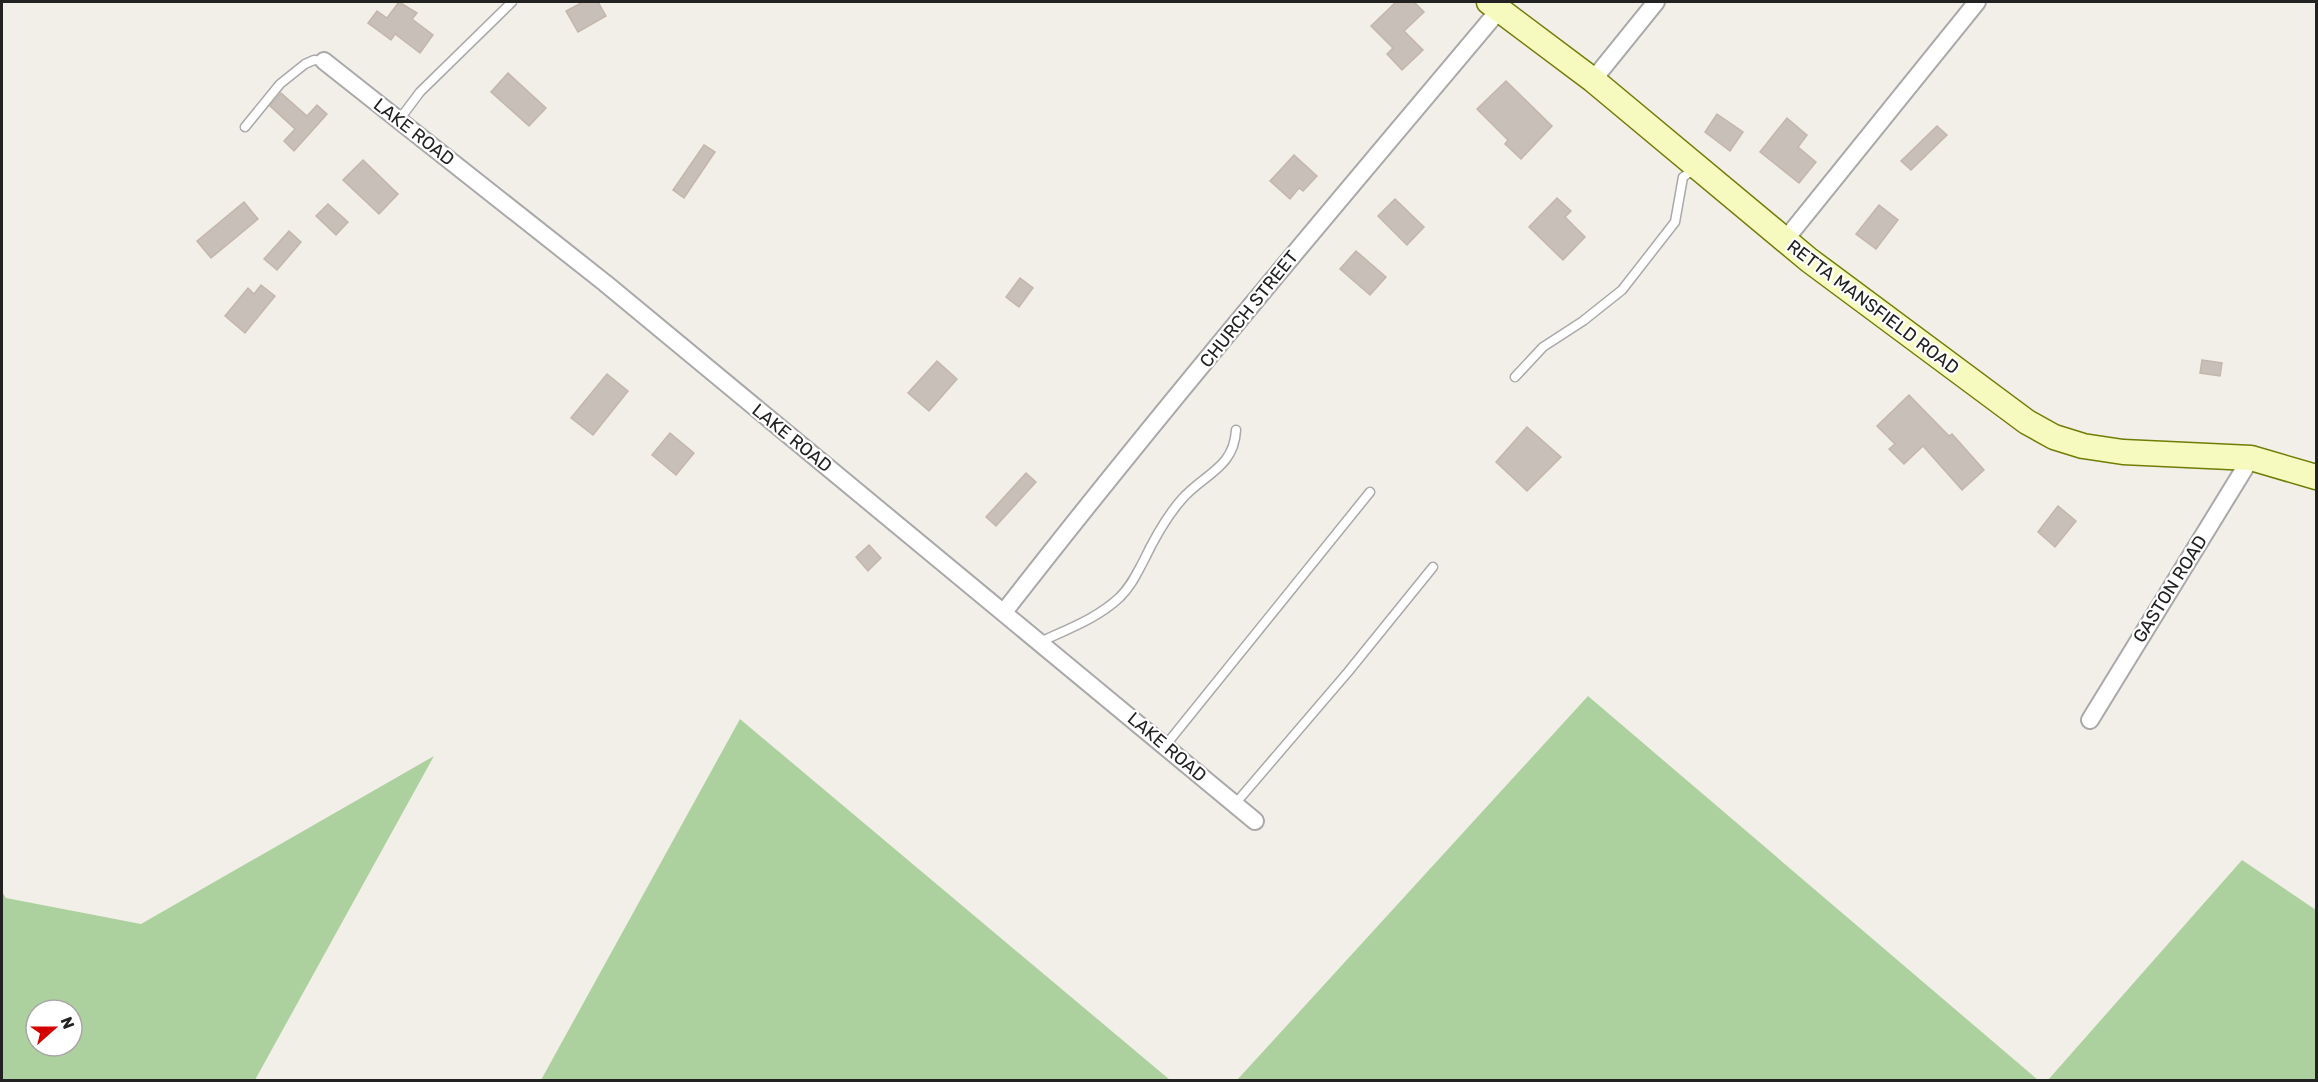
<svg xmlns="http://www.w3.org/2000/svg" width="2318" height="1082" viewBox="0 0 2318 1082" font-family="Rubik,sans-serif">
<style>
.forest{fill:#add19e;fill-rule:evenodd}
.building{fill:#c7bfb8;stroke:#c4b6ab;stroke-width:1.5}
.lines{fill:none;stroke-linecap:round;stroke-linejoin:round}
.lane-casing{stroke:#a9a9a9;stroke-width:11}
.street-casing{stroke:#a9a9a9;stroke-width:20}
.secondary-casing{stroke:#707d05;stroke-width:27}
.lane{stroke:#fff;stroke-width:8}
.street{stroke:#fff;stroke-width:16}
.secondary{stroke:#f7fabf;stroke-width:24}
.labels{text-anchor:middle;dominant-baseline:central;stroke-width:4.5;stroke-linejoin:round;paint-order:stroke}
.street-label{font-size:18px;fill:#222;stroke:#fff}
</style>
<rect width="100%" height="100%" fill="#f2efe9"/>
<!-- forest -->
<g class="forest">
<path d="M1588,696L2038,1080H1237Z"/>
<path d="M740,719L1170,1080H541Z"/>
<path d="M434,756L255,1080H2V892L6,898L141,924ZM36,1010H72V1046H36Z"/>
<path d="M2242,860L2316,910V1080H2048Z"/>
</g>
<!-- building -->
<g class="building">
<path d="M399,2L417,13L412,19L433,35L420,53L395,34L391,40L368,23L377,11L387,18Z"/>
<path d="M583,2H598L606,16L578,32L566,11Z"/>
<path d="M1396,2H1414L1424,12L1404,31L1423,50L1402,70L1387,54L1393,48L1371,26Z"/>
<path d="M508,73L546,108L529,126L491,92Z"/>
<path d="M1506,81L1552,126L1521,159L1505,144L1508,140L1477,109Z"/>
<path d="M281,93L307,116L317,105L327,114L294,151L284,141L295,129L270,106Z"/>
<path d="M1717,114L1743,132L1730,151L1705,132Z"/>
<path d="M1787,118L1807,135L1798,147L1816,162L1799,183L1760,152Z"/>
<path d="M1937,126L1947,135L1911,170L1901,161Z"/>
<path d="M704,145L715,152L684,198L673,190Z"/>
<path d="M1294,155L1317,176L1303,191L1299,188L1290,199L1270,181Z"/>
<path d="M363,160L398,194L379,214L343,180Z"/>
<path d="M1557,198L1571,211L1565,217L1585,237L1563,260L1529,227Z"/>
<path d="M1395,199L1424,227L1407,245L1378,216Z"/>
<path d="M244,202L258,219L211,258L197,241Z"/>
<path d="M328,204L348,222L336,235L316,216Z"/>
<path d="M1879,205L1898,220L1876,249L1856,234Z"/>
<path d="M289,231L301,242L277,270L264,259Z"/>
<path d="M1356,251L1386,277L1370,295L1340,269Z"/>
<path d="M1020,278L1033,288L1019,307L1006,297Z"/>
<path d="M261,285L275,296L245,333L225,316L248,288L254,294Z"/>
<path d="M2202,360L2222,363L2220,376L2200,373Z"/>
<path d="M937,361L957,379L929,411L908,393Z"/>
<path d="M607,374L628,391L593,435L571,418Z"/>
<path d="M1909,395L1949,436L1952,434L1984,470L1962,490L1923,446L1904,464L1889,449L1895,444L1877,426Z"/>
<path d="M1527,427L1561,457L1527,491L1496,462Z"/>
<path d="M670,433L694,453L676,475L652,455Z"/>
<path d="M1026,473L1036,482L996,526L986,517Z"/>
<path d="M2058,506L2076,521L2055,547L2038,532Z"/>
<path d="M869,545L881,558L868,571L856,557Z"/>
</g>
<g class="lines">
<defs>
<g id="lane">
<path d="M399,120L420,92L512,2"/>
<path d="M245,127L280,84L305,64L314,60L324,61"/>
<path d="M1515,377L1543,347L1583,321L1622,290L1675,222L1683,177L1695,169"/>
<path d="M1040,642C1068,629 1098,618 1120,597C1131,586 1136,575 1143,562C1153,541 1166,517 1182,499C1204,474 1234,468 1236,430"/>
<path d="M1165,746L1370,492"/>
<path d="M1235,804L1348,672L1433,567"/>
</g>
<g id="street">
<path d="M324,61L605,283L1255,821"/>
<path d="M1593,80L1656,2"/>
<path d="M1785,240L1977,2"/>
<path d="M1004,612C1163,407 1332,209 1499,10"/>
<path d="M2090,720L2251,458"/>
</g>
<path id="secondary" d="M1489,2L1593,80L1809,260L2027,422L2054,437L2083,446L2123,452L2251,458L2316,477"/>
</defs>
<!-- lane casing -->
<use href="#lane" class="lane-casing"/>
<!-- street casing -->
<use href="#street" class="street-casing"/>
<!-- secondary casing -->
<use href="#secondary" class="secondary-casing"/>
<!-- lane -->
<use href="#lane" class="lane"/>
<!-- street -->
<use href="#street" class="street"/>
<!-- secondary -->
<use href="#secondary" class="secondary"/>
</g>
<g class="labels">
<!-- street labels -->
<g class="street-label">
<text transform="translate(414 132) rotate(38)">LAKE ROAD</text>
<text transform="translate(1873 307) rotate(37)">RETTA MANSFIELD ROAD</text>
<text transform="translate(1249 309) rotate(-51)">CHURCH STREET</text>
<text transform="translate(792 438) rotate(39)">LAKE ROAD</text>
<text transform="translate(2170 589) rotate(-58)">GASTON ROAD</text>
<text transform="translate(1167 747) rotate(40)">LAKE ROAD</text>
</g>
</g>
<!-- border -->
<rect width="2318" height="1082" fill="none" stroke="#222222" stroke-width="6"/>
<!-- north arrow -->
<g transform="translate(54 1028) rotate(69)"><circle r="28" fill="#ffffff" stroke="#a7a7a7" stroke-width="1.5"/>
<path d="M0-4.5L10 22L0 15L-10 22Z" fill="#d40000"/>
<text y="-9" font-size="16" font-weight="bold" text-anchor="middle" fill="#222222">N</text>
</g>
</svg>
